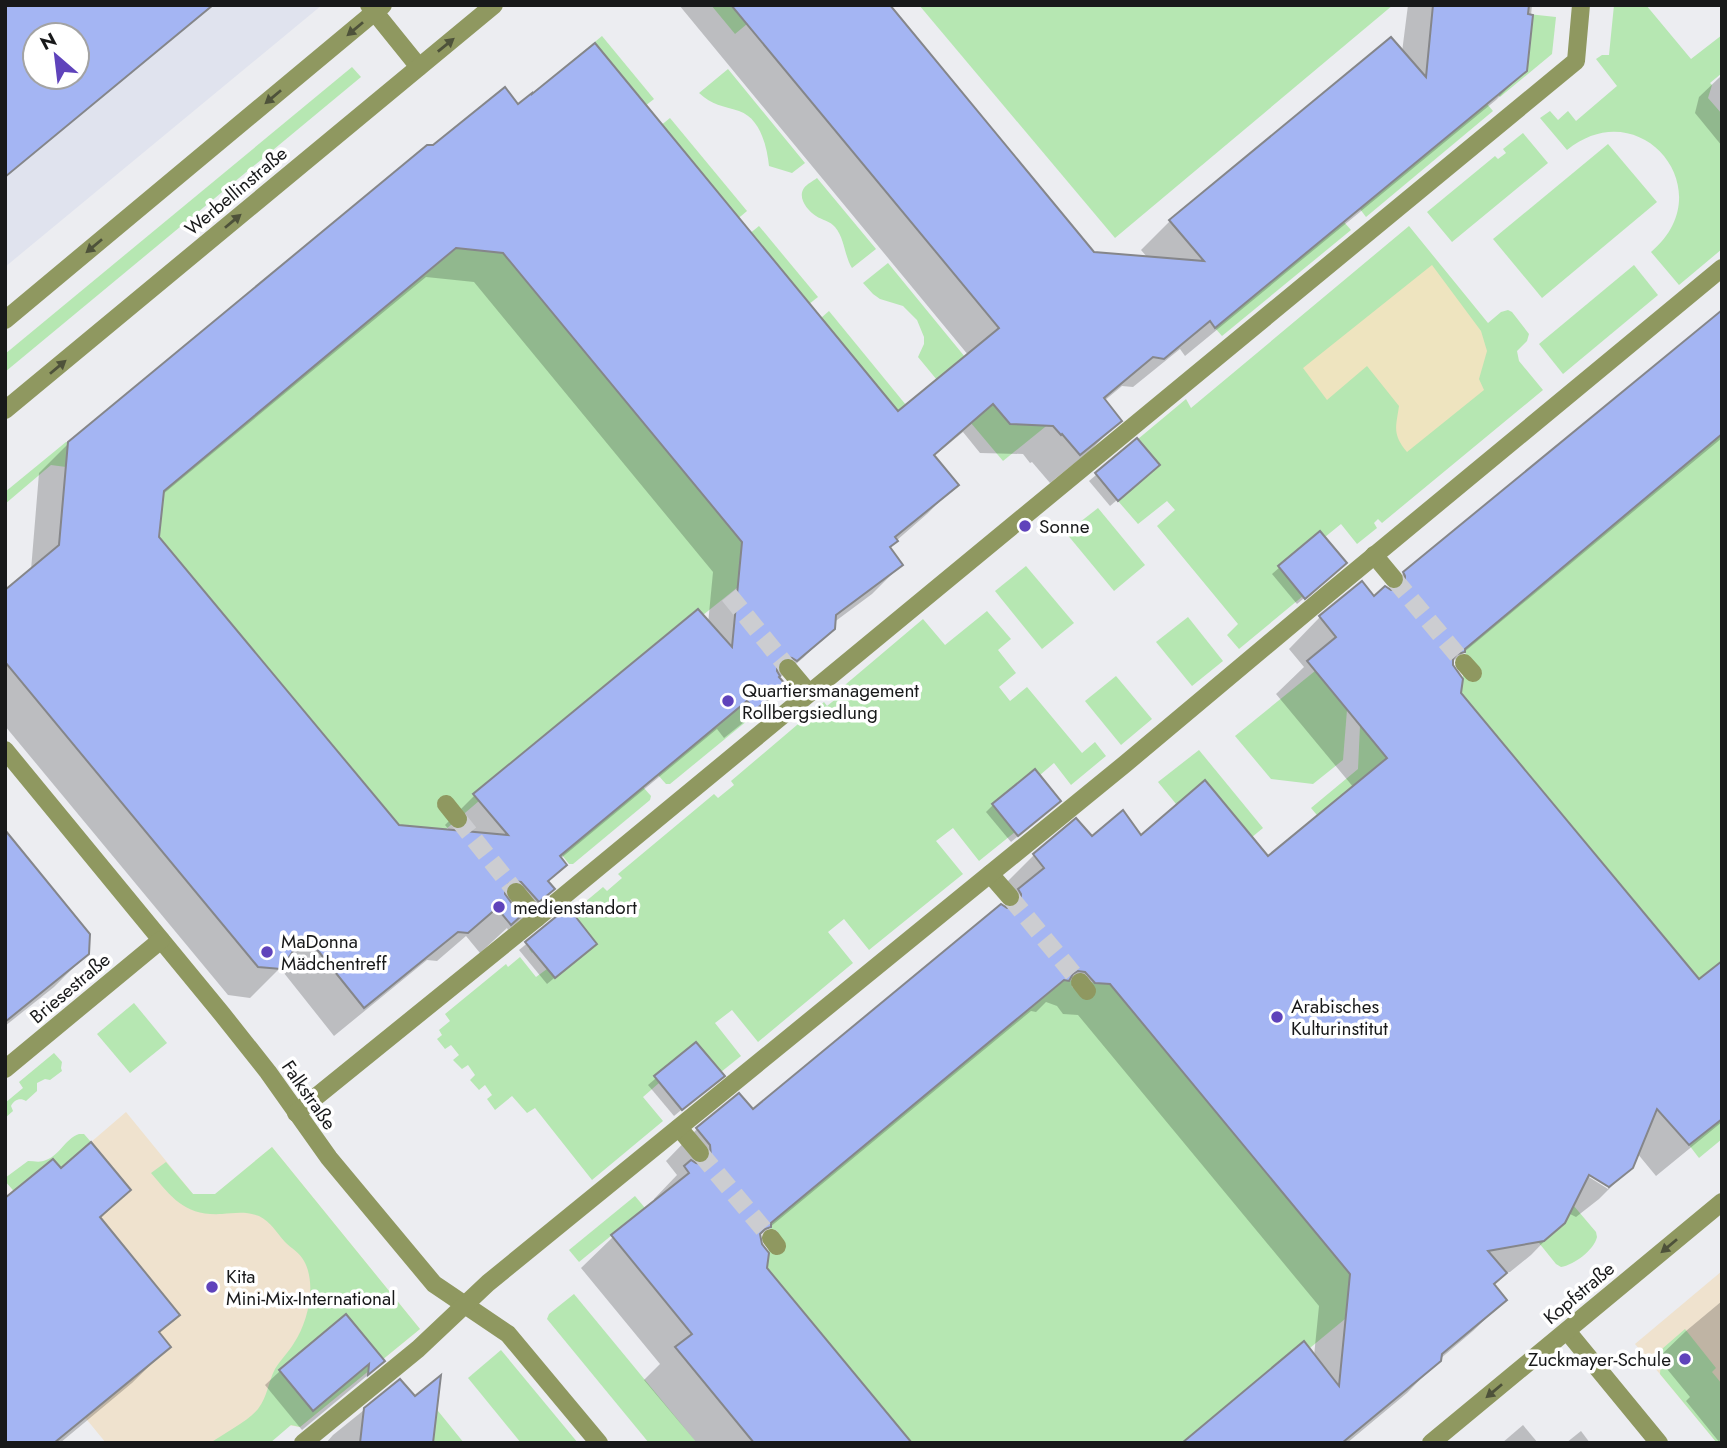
<svg xmlns="http://www.w3.org/2000/svg" width="1727" height="1448" viewBox="0 0 1727 1448" font-family="Jost,sans-serif">
<style>
.built{fill:#e0e3ee;fill-rule:evenodd}
.education{fill:#efe2ce}
.green{fill:#b6e7b2}
.sand{fill:#eee4bf}
.shadow{fill:#0003;fill-rule:evenodd}
.building{fill:#a4b5f3;stroke:#85868a;stroke-width:2;fill-rule:evenodd}
.lines{fill:none;stroke-linecap:round;stroke-linejoin:round}
.minor-tunnel{stroke:#cccdd1;stroke-width:18;stroke-dasharray:18 9;stroke-linecap:butt}
.minor{stroke:#8f9860;stroke-width:18}
.oneway{fill:#4e523a}
.poi-dot{fill:#5f43bb;stroke:#fff;stroke-width:2.5}
.labels{text-anchor:middle;dominant-baseline:central;stroke-width:7;stroke-linejoin:round;paint-order:stroke}
.street-label{font-size:19px;fill:#18191a;stroke:#fff}
.poi-label{font-size:19px;fill:#18191a;stroke:#fff;text-anchor:start}
</style>
<rect width="100%" height="100%" fill="#ecedf1"/>
<!-- built -->
<path class="built" d="M5,5H322L5,267ZM35,35H77V77H35Z"/>
<!-- education -->
<g class="education">
<path d="M126,1112L193,1194H216L272,1147L420,1329L300,1427L275,1423L251,1443H106L51,1376L5,1206V1198L53,1159L69,1161Z"/>
<path d="M1722,1271V1443H1717L1635,1344Z"/>
</g>
<!-- green -->
<g class="green">
<path d="M711,5H732L747,24L735,34Z"/>
<path d="M919,5H1393L1115,238Z"/>
<path d="M1614,5H1646L1691,59L1722,35V73L1710,83L1712,85L1708,98L1722,114V249L1679,285L1651,252C1724,191 1640,90 1567,150L1540,118L1550,111L1558,120L1568,111L1576,121L1617,86L1596,59L1602,55H1609Z"/>
<path d="M1528,14L1556,17L1552,54L1500,97L1488,83Z"/>
<path d="M602,36L654,99L617,128L566,66Z"/>
<path d="M352,67L361,77L5,372V354Z"/>
<path d="M728,69L805,163L792,173L769,166C767,146 760,118 739,111C723,106 712,105 699,93Z"/>
<path d="M1487,104L1493,111L1366,217L1360,209Z"/>
<path d="M670,118L747,211L710,242L633,148Z"/>
<path d="M1523,133L1548,163L1452,242L1427,212L1495,156L1498,159L1506,153L1503,149Z"/>
<path d="M1608,144L1657,202L1542,298L1493,239Z"/>
<path d="M817,178L876,249L852,268C844,255 845,239 835,227C830,221 822,220 816,216C808,211 797,198 804,188C807,184 813,181 817,178Z"/>
<path d="M1344,222L1351,230L1222,336L1215,328Z"/>
<path d="M759,226L818,297L780,327L722,256Z"/>
<path d="M1409,226L1488,323L1501,312L1508,310L1512,312L1529,334L1527,341L1517,351L1519,361L1543,390L1382,523L1378,519L1374,523L1377,528L1357,544L1341,524L1325,537L1320,531L1278,566L1303,596L1239,649L1227,635L1238,624L1157,526L1175,510L1167,501L1138,524L1118,501L1159,466L1138,439L1186,399L1191,408Z"/>
<path d="M457,248L503,253L742,542L738,587L703,615L697,609L473,794L479,801L445,830L399,825L159,537L164,491Z"/>
<path d="M888,263L965,357L937,380L918,357L924,344V337L917,320L903,306L880,299L873,294L863,283Z"/>
<path d="M1634,265L1658,295L1563,374L1539,344Z"/>
<path d="M829,311L906,405L869,435L821,318Z"/>
<path d="M1012,345L1050,423L1003,461L949,397Z"/>
<path d="M1722,434V984L1701,982L1461,693L1466,648Z"/>
<path d="M66,442H68L66,467L51,465L5,504V492Z"/>
<path d="M1098,508L1145,565L1114,591L1066,533Z"/>
<path d="M1026,566L1074,623L1042,649L995,591Z"/>
<path d="M987,611L1011,639L998,650L1016,673L999,687L1010,701L1027,687L1082,753L1095,742L1106,756L1071,785L1054,763L1040,775L1015,832L979,861L953,828L936,841L963,874L869,950L844,919L828,932L853,963L758,1042L732,1010L715,1023L741,1056L721,1072L696,1042L655,1076L659,1083L643,1097L663,1121L592,1180L535,1108L527,1113L512,1096L495,1110L487,1099L492,1095L485,1085L479,1090L470,1080L475,1075L468,1065L462,1069L453,1060L459,1055L451,1045L445,1049L437,1039L442,1035L439,1030L450,1021L445,1014L506,964L508,967L520,957L536,977L547,969L555,978L597,944L575,917L533,952L532,953L529,949L603,887L607,891L622,878L618,874L714,794L718,798L734,785L731,781L824,702L827,706L842,694L839,690L923,619L945,645Z"/>
<path d="M1188,617L1223,661L1192,686L1156,642Z"/>
<path d="M1315,671L1347,710L1343,760L1313,784L1271,779L1235,736Z"/>
<path d="M1116,676L1152,719L1121,745L1085,701Z"/>
<path d="M745,703L753,712V716L670,784H666L658,775Z"/>
<path d="M1360,725L1387,758L1337,800L1338,840L1311,808L1358,769Z"/>
<path d="M1199,750L1263,828L1223,861L1158,782Z"/>
<path d="M643,787L651,796L650,800L573,864H569L562,855Z"/>
<path d="M1065,980L1110,984L1350,1274L1345,1319L1195,1443H910L767,1268L771,1223Z"/>
<path d="M134,1003L167,1043L130,1073L97,1034Z"/>
<path d="M54,1053L62,1062L61,1068L62,1071L50,1080L45,1079L37,1083V1091L26,1101C20,1097 14,1100 11,1106L13,1111L5,1118V1103L23,1088L19,1082Z"/>
<path d="M1722,1119V1139L1699,1158L1689,1145Z"/>
<path d="M79,1134H84L91,1142L25,1204L5,1181V1178L28,1161C34,1161 40,1163 46,1160C60,1155 65,1139 79,1134Z"/>
<path d="M272,1147L420,1329L300,1427L291,1425L270,1443H210C225,1433 248,1421 258,1409C268,1396 268,1382 275,1369C280,1360 289,1352 294,1343C308,1322 317,1284 304,1261C300,1253 291,1248 285,1242C276,1232 271,1222 259,1216C246,1211 234,1213 222,1214C185,1216 173,1199 151,1173L166,1162L193,1194H215Z"/>
<path d="M1528,1152L1596,1232L1597,1237C1594,1250 1574,1265 1561,1267L1556,1264L1535,1238L1539,1242L1544,1241L1565,1223L1567,1220Z"/>
<path d="M635,1196L645,1208L579,1262L569,1250Z"/>
<path d="M574,1294L697,1443H649L547,1319L549,1314Z"/>
<path d="M1685,1329L1716,1368L1712,1372L1722,1384V1443H1717L1660,1374L1662,1349Z"/>
<path d="M501,1350L578,1443H521L468,1378Z"/>
<path d="M434,1406L464,1443H433L435,1426L424,1414Z"/>
</g>
<!-- sand -->
<path class="sand" d="M1432,265L1481,331L1487,351L1479,379L1484,390L1407,452C1392,434 1396,427 1399,406L1367,366L1327,400L1303,368Z"/>
<!-- shadow -->
<g class="shadow">
<path d="M679,5H887L1093,254L1148,258L1141,250L1170,221L1402,52L1408,5H1532L1526,70L1496,100L1185,356L1180,349L1133,387L1122,386L1104,401L1120,420L1091,450L1050,483L1032,462L1030,463L1023,454L980,453L963,432L933,457L956,485L927,514L889,547L901,565L872,594L833,623V628L803,658L778,679L783,685L754,714L724,738L717,729L560,859L565,865L547,882L552,889L523,918L508,930L507,928L480,953L466,936L437,961L427,960L334,1036L280,968L250,998L228,995L5,726V591L31,570L39,473L69,443L434,147L518,106L898,414L969,356ZM426,277L474,282L713,572L708,624L698,612L474,796L445,825L451,832L398,827L158,537L162,495Z"/>
<path d="M1722,75V146L1695,113L1699,97Z"/>
<path d="M1722,312V438L1451,663L1460,694L1699,982L1722,963V1122L1656,1176L1637,1153L1631,1167L1599,1199L1576,1217L1568,1213L1563,1222L1531,1255L1510,1272L1504,1273L1492,1285L1505,1300L1473,1331L1440,1359L1407,1393L1347,1443H1184L1314,1356L1319,1306L1078,1015L1063,1014L1057,1006L1046,1002L1036,1012L1031,1011L758,1237L766,1269L909,1443H697L644,1380L660,1364L581,1268L613,1237L656,1202L654,1199L677,1175L666,1161L697,1129L739,1095L753,1112L1003,907L1012,898L1002,887L1034,855L1092,839L1141,837L1268,858L1354,788L1276,694L1304,667L1289,649L1320,617L1374,598L1387,590L1404,573ZM1583,1169L1608,1184V1189L1581,1172Z"/>
<path d="M1137,440L1150,472L1110,506L1089,481Z"/>
<path d="M1319,533L1338,570L1297,604L1272,574Z"/>
<path d="M993,805L1052,808L1011,842L986,812Z"/>
<path d="M5,833L88,953L54,987L5,1026Z"/>
<path d="M568,910L588,950L547,984L519,950Z"/>
<path d="M696,1044L715,1082L674,1116L648,1085Z"/>
<path d="M60,1171L129,1190L100,1219L178,1315L158,1334L169,1347L132,1383L60,1443H5Z"/>
<path d="M1722,1301V1443H1720L1686,1401L1690,1397L1658,1358L1686,1331Z"/>
<path d="M346,1317L383,1361L368,1375L302,1430L265,1385L280,1371Z"/>
<path d="M400,1381L431,1443H326L333,1435Z"/>
<path d="M1523,1425L1538,1443H1502Z"/>
<path d="M1581,1431L1590,1443H1566Z"/>
</g>
<!-- building -->
<g class="building">
<path d="M5,5H213L5,177ZM35,35H77V77H35Z"/>
<path d="M731,5H890L1094,252L1204,261L1169,220L1391,37L1426,77L1433,5H1529L1528,14L1533,15L1527,71L1215,328L1210,321L1164,359L1153,357L1104,398L1122,421L1080,455L1062,434L1061,435L1053,426L1010,424L993,404L934,455L959,485L895,537L898,541L890,547L903,565L836,615L835,629L797,661L792,658L787,657L780,660L777,665V671L780,676L779,677L786,685L755,710L747,701L560,856L567,865L548,881L555,889L539,902L521,882L514,881L508,884L505,889V894L521,916L511,925L497,908L468,933L458,932L364,1008L307,937L301,946L298,944L281,969L258,967L5,662V590L59,545L68,442L427,145H433L505,87L518,104L532,93V94L595,43L898,411L999,328ZM456,248L503,253L742,542L732,647L698,609L473,794L508,835L399,825L159,537L164,491Z"/>
<path d="M1722,310V434L1513,609L1465,649V652L1457,654L1453,659V665L1463,679L1461,693L1699,979L1722,961V1119L1689,1145L1657,1109L1633,1168L1609,1187L1589,1175L1565,1223L1544,1241L1488,1251L1507,1273L1494,1284L1507,1300L1442,1354L1441,1361L1342,1443H1182L1304,1341L1339,1386L1350,1274L1110,984L1095,983L1085,972L1078,971L1073,974L1069,981L1064,980L771,1223V1227L765,1229L760,1234L762,1244L769,1253L767,1268L912,1443H754L675,1347L692,1334L611,1235L689,1173L684,1166L691,1160L696,1163L701,1164L708,1161L711,1156L710,1145L696,1128L739,1093L753,1109L1001,904L1007,908L1017,906L1021,900V894L1018,889L1044,868L1033,854L1076,818L1092,836L1123,810L1141,835L1205,780L1268,856L1387,758L1307,661L1336,637L1319,616L1362,581L1374,596L1385,586L1391,590L1401,588L1405,582V576L1403,572Z"/>
<path d="M1137,438L1160,465L1118,501L1095,473Z"/>
<path d="M1320,531L1347,563L1305,599L1278,566Z"/>
<path d="M1035,769L1061,801L1018,836L992,804Z"/>
<path d="M5,830L90,934L89,954L5,1022Z"/>
<path d="M568,907L597,944L555,978L525,942Z"/>
<path d="M696,1042L725,1076L682,1110L654,1076Z"/>
<path d="M91,1142L131,1190L100,1217L180,1315L159,1332L171,1347L54,1443H5V1198L53,1159L61,1168Z"/>
<path d="M346,1314L385,1361L368,1375L369,1364L313,1411L279,1370Z"/>
<path d="M441,1375L433,1443H360L364,1408L400,1379L415,1396Z"/>
</g>
<g class="lines">
<!-- minor-tunnel -->
<g class="minor-tunnel">
<path d="M1394,579L1464,663"/>
<path d="M729,595L788,668"/>
<path d="M458,819L516,892"/>
<path d="M1010,897L1080,982"/>
<path d="M700,1153L771,1238"/>
</g>
<!-- minor -->
<g class="minor">
<path d="M369,5L419,67"/>
<path d="M5,320L383,5"/>
<path d="M5,410L494,5"/>
<path d="M1374,555L1394,579"/>
<path d="M1464,663L1473,673"/>
<path d="M788,668L809,693"/>
<path d="M5,750L222,1014L268,1072L329,1158L434,1284L508,1334L599,1443"/>
<path d="M446,804L458,819"/>
<path d="M990,874L1010,897"/>
<path d="M516,892L537,918"/>
<path d="M1080,982L1087,991"/>
<path d="M5,1069L161,940"/>
<path d="M296,1113L537,918L1576,61L1581,5"/>
<path d="M679,1128L700,1153"/>
<path d="M771,1238L777,1246"/>
<path d="M1567,1331L1659,1443"/>
<path d="M303,1443L418,1349L488,1283L1125,764L1329,593L1722,268"/>
<path d="M1431,1443L1722,1202"/>
</g>
</g>
<!-- one-way arrows -->
<defs><path id="oneway-solid" d="M-6-.8H1V-3.2L6.5 0L1 3.2V.8H-6Z" transform="scale(1.75)"/></defs>
<g class="oneway">
<use href="#oneway-solid" transform="translate(355 29) rotate(140)"/>
<use href="#oneway-solid" transform="translate(446 45) rotate(-39)"/>
<use href="#oneway-solid" transform="translate(273 97) rotate(140)"/>
<use href="#oneway-solid" transform="translate(233 221) rotate(-40)"/>
<use href="#oneway-solid" transform="translate(94 246) rotate(140)"/>
<use href="#oneway-solid" transform="translate(58 367) rotate(-40)"/>
<use href="#oneway-solid" transform="translate(1669 1246) rotate(140)"/>
<use href="#oneway-solid" transform="translate(1494 1391) rotate(140)"/>
</g>
<!-- markers -->
<g class="poi-dot">
<circle cx="1025" cy="526" r="7"/>
<circle cx="728" cy="701" r="7"/>
<circle cx="499" cy="907" r="7"/>
<circle cx="267" cy="952" r="7"/>
<circle cx="1277" cy="1017" r="7"/>
<circle cx="212" cy="1287" r="7"/>
<circle cx="1685" cy="1359" r="7"/>
</g>
<g class="labels">
<!-- street labels -->
<g class="street-label">
<text transform="translate(236 191) rotate(-40)">Werbellinstraße</text>
<text transform="translate(70 988) rotate(-40)">Briesestraße</text>
<text transform="translate(309 1095) rotate(55)">Falkstraße</text>
<text transform="translate(1579 1293) rotate(-40)">Kopfstraße</text>
</g>
<!-- poi labels -->
<g class="poi-label">
<text x="1039" y="526">Sonne</text>
<text x="742" y="690">Quartiersmanagement<tspan x="742" dy="22">Rollbergsiedlung</tspan></text>
<text x="513" y="907">medienstandort</text>
<text x="281" y="941">MaDonna<tspan x="281" dy="22">Mädchentreff</tspan></text>
<text x="1291" y="1006">Arabisches<tspan x="1291" dy="22">Kulturinstitut</tspan></text>
<text x="226" y="1276">Kita<tspan x="226" dy="22">Mini-Mix-International</tspan></text>
<text x="1671" y="1359" text-anchor="end">Zuckmayer-Schule</text>
</g>
</g>
<!-- border -->
<rect width="1727" height="1448" fill="none" stroke="#18191a" stroke-width="14"/>
<!-- north arrow -->
<g transform="translate(56 56) rotate(332)"><circle r="33" fill="#ffffff" stroke="#a3a3a3" stroke-width="2"/>
<path d="M0-5L12 26L0 18L-12 26Z" fill="#5f43bb"/>
<text y="-10" font-size="19" font-weight="bold" text-anchor="middle" fill="#18191a">N</text>
</g>
</svg>
